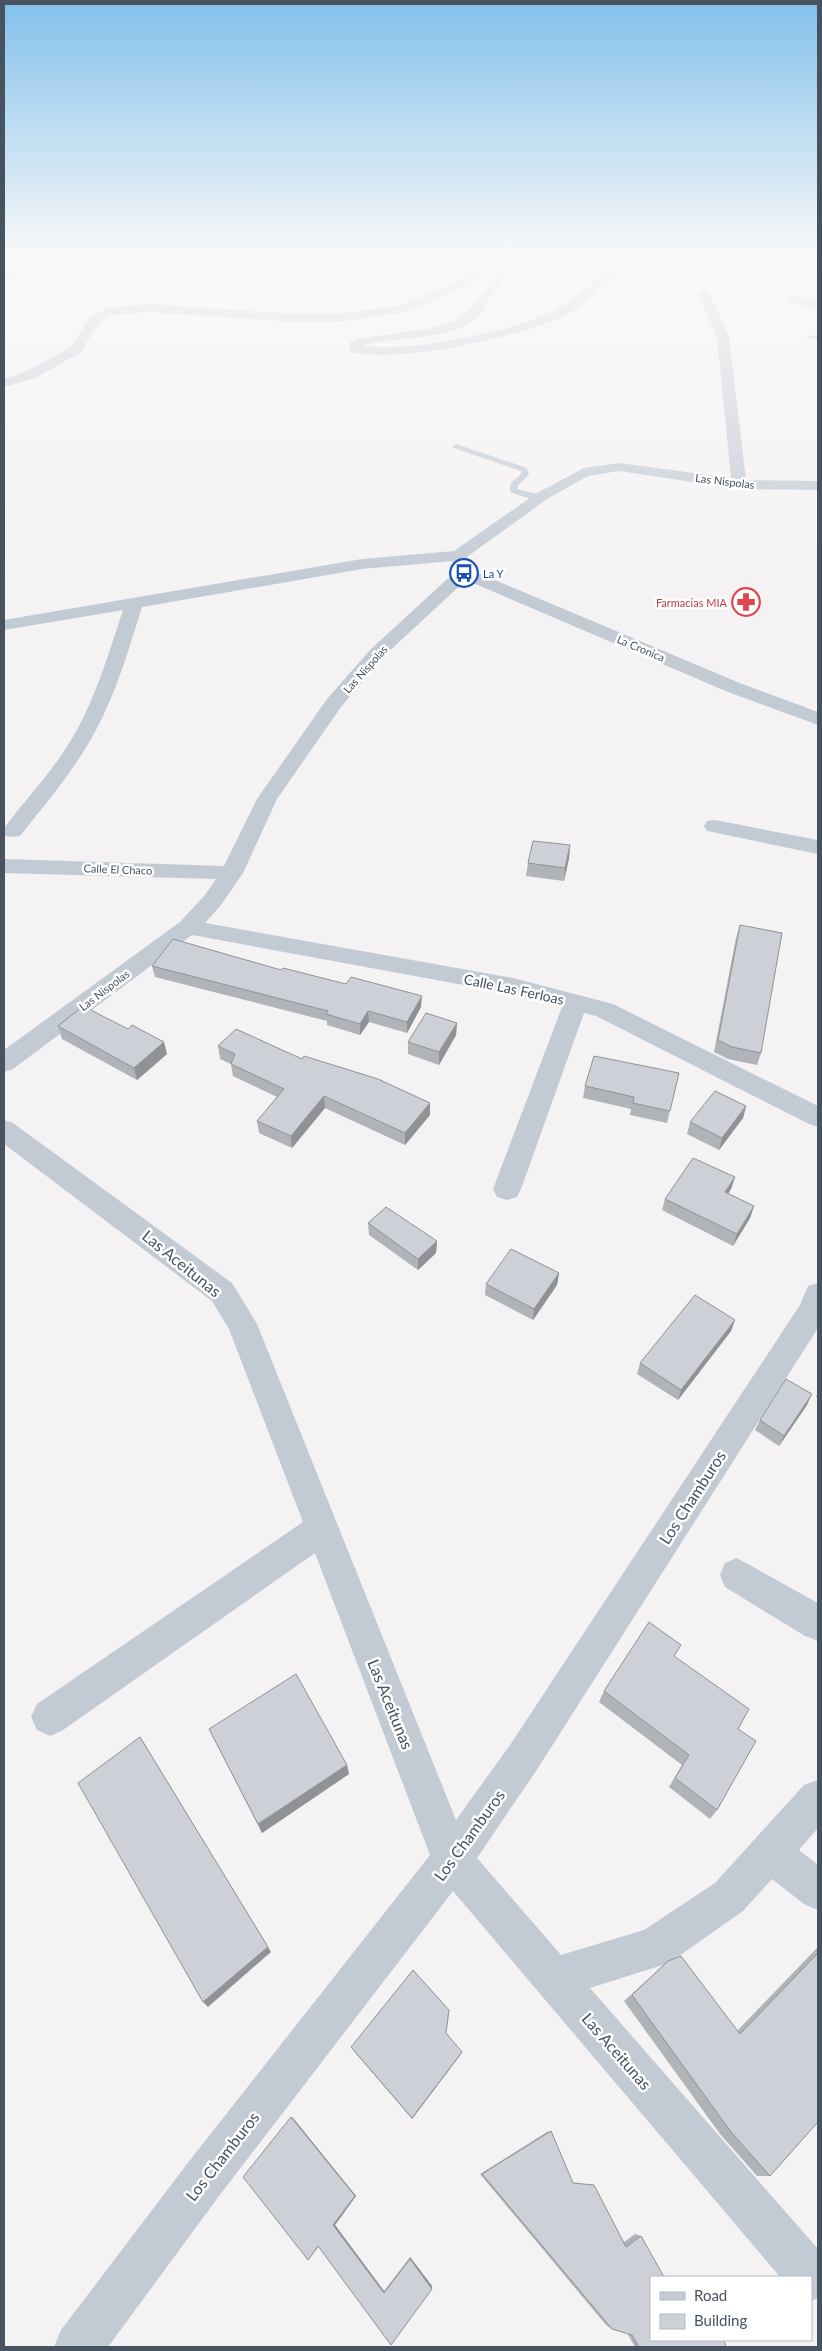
<svg xmlns="http://www.w3.org/2000/svg" width="822" height="2351" viewBox="0 0 822 2351" font-family="Lato,sans-serif">
<style>
.lines{fill:none;stroke-linecap:round;stroke-linejoin:round}
.service{fill:#c2cad4;fill-rule:evenodd}
.minor{fill:#c2cad4;fill-rule:evenodd}
.tertiary{fill:#c2cad4;fill-rule:evenodd}
.wall{fill:#b0b3b8}
.shaded-wall{fill:#909296}
.building{fill:#cdd0d6;stroke:#909296}
.labels{text-anchor:middle;dominant-baseline:central;stroke-width:5;stroke-linejoin:round;paint-order:stroke}
.far-street-label{font-size:11px;fill:#485361;stroke:#fff}
.far-transit-label{font-size:11px;fill:#164399;stroke:#fff;text-anchor:start}
.far-health-label{font-size:11px;fill:#be3a42;stroke:#fff;text-anchor:end}
.street-label{font-size:14px;fill:#485361;stroke:#fff}
.near-street-label{font-size:16px;fill:#485361;stroke:#fff}
</style>
<rect width="100%" height="100%" fill="#f4f2f2"/>
<g class="lines">
<!-- service -->
<g class="service">
<path d="M809,335L818,336V340L807,338Z"/>
<path d="M456,444L527,468L529,475L519,484L517,489L546,496C537,502 520,496 510,492L511,483L521,474V471L453,448L452,446Z"/>
</g>
<!-- minor -->
<g class="minor">
<path d="M65,256H83L4,280V274Z"/>
<path d="M703,289L709,292L729,337L746,480L818,481V490L739,489L619,471L588,476L547,499L467,557L471,570L742,684L818,712V725L728,692L466,580L383,657L341,707L277,799L243,873L221,905L205,923L513,978L613,1004L818,1106V1127L809,1124L596,1016L584,1013L521,1189L517,1197L507,1200L497,1197L493,1189L562,1007L513,994L192,935L13,1069L4,1072V1050L180,922L205,895L216,879L4,873V859L224,866L257,799L327,699L371,649L455,572L452,561L362,569L142,607C129,648 117,691 96,730C76,768 47,802 20,836L12,837L4,836V828C26,799 51,773 70,742C95,701 108,655 123,610L4,630V620L362,559L454,551L537,493L584,468L619,463L731,478L717,337L697,292Z"/>
<path d="M793,295L818,302V310L789,301L787,299L789,297Z"/>
<path d="M715,820L818,840V854L707,831L704,826L707,821Z"/>
<path d="M4,1120L13,1123L232,1283L257,1324L456,1820L510,1745L800,1305L808,1286L818,1283V1328L536,1771L477,1858L561,1955L644,1930L715,1883L804,1785L818,1780V1828L799,1850L818,1865V1910L804,1904L772,1879L743,1911L669,1963L590,1988L818,2249V2298L811,2301V2277H780L453,1891L219,2196L108,2347H54L61,2330L187,2164L430,1855L315,1553L63,1730L50,1736L37,1730L31,1717L37,1704L303,1522L229,1329L212,1301L4,1144Z"/>
<path d="M737,1558L818,1603V1641L805,1636L725,1587L720,1575L725,1563Z"/>
</g>
<!-- tertiary -->
<g class="tertiary">
<path d="M459,256H470L468,261L480,274L479,279L472,285L404,312L345,321L297,322L148,312L112,315L100,321L80,353L35,378L4,387V379L25,372L71,347L91,316L109,308L148,304L297,314L345,313L398,306L468,278V274L456,261Z"/>
<path d="M492,256H504L512,264C509,279 498,287 489,299C484,305 482,312 476,318C452,342 393,335 362,346C406,353 518,331 558,309C581,297 599,275 620,259L626,256H639C634,262 625,266 618,272C601,286 586,305 565,315C521,337 399,364 351,352L349,349L350,342L357,339L433,328L456,320L470,310L496,277L500,265Z"/>
</g>
</g>
<!-- wall -->
<g class="wall">
<path d="M84,256H100L89,263Z"/>
<path d="M570,845L569,858L564,881L526,876L528,863Z"/>
<path d="M740,925L761,1053L757,1065L728,1059L714,1052L736,938Z"/>
<path d="M152,966L281,970L421,1007L407,1033L369,1022L360,1035L327,1025V1021L155,977Z"/>
<path d="M457,1023L456,1035L439,1065L408,1054V1042Z"/>
<path d="M58,1026L167,1054L137,1080L62,1039Z"/>
<path d="M218,1046L302,1059L430,1103V1115L405,1145L325,1108L292,1148L259,1133L257,1121L277,1097L233,1076L231,1064L220,1059Z"/>
<path d="M679,1073L667,1123L630,1115L631,1109L583,1098L585,1086Z"/>
<path d="M746,1106L743,1118L719,1150L687,1134L690,1122Z"/>
<path d="M735,1177L731,1189L728,1194L754,1206L750,1218L733,1246L662,1210L665,1199Z"/>
<path d="M368,1223L437,1241L436,1253L418,1270L369,1235Z"/>
<path d="M559,1273L557,1285L533,1320L485,1295L486,1284Z"/>
<path d="M735,1320L731,1331L678,1400L637,1374L640,1363Z"/>
<path d="M818,1392V1398L816,1397Z"/>
<path d="M807,1405L779,1446L755,1430L760,1420Z"/>
<path d="M675,1657L738,1729L717,1810L710,1819L669,1787L682,1765L599,1702L604,1691Z"/>
<path d="M209,1729L347,1765L349,1774L262,1833Z"/>
<path d="M818,1947V2122L770,2176H757L720,2134L624,2001L668,1961L737,2031Z"/>
<path d="M446,2033L461,2054L412,2119L353,2050L351,2047Z"/>
<path d="M291,2117L293,2118L356,2196L335,2225L384,2291L410,2257L432,2286L391,2345L319,2246L310,2258Z"/>
<path d="M551,2131L573,2183L624,2242L635,2234L641,2236L651,2277L724,2347H635L627,2333L612,2329L606,2325L480,2174L547,2132Z"/>
</g>
<!-- shaded-wall -->
<g class="shaded-wall">
<path d="M91,256H100L89,263L88,258Z"/>
<path d="M570,845L569,858L564,881L565,868Z"/>
<path d="M422,996L421,1007L407,1033V1022Z"/>
<path d="M368,1011L369,1022L360,1035V1024Z"/>
<path d="M457,1023L456,1035L439,1065V1052Z"/>
<path d="M164,1042L167,1054L137,1080L134,1068Z"/>
<path d="M324,1096L325,1108L292,1148L291,1136Z"/>
<path d="M430,1103V1115L405,1145V1133Z"/>
<path d="M746,1106L743,1118L719,1150L722,1138Z"/>
<path d="M735,1177L731,1189L721,1204L725,1192Z"/>
<path d="M754,1206L750,1218L733,1246L737,1234Z"/>
<path d="M437,1241L436,1253L418,1270V1259Z"/>
<path d="M559,1273L557,1285L533,1320L534,1309Z"/>
<path d="M735,1320L731,1331L678,1400L681,1390Z"/>
<path d="M812,1394L807,1405L779,1446L784,1436Z"/>
<path d="M140,1737L271,1952L208,2007L203,2002Z"/>
<path d="M347,1765L349,1774L262,1833L258,1824Z"/>
<path d="M462,2052L461,2054L412,2119V2118Z"/>
<path d="M291,2117L293,2118L356,2196L335,2225L384,2291V2293L333,2225Z"/>
<path d="M410,2257L432,2286V2289L410,2259Z"/>
</g>
<!-- building -->
<g class="building">
<path d="M533,841L570,845L565,868L528,863Z"/>
<path d="M740,925L782,933L761,1053L732,1047L718,1040Z"/>
<path d="M173,939L281,970L283,968L346,984L351,977L422,996L407,1022L368,1011L360,1024L326,1014L328,1011L152,966Z"/>
<path d="M83,1006L128,1029L132,1025L164,1042L134,1068L58,1026Z"/>
<path d="M426,1013L457,1023L439,1052L408,1042Z"/>
<path d="M236,1029L302,1059L304,1056L378,1079L430,1103L405,1133L324,1096L291,1136L257,1121L284,1089L231,1064L235,1054L218,1046Z"/>
<path d="M594,1056L679,1073L670,1111L633,1103L634,1097L585,1086Z"/>
<path d="M715,1091L746,1106L722,1138L690,1122Z"/>
<path d="M693,1158L735,1177L725,1192L754,1206L737,1234L665,1199Z"/>
<path d="M386,1207L437,1241L418,1259L368,1223Z"/>
<path d="M511,1249L559,1273L534,1309L486,1284Z"/>
<path d="M695,1295L735,1320L681,1390L640,1363Z"/>
<path d="M786,1379L812,1394L784,1436L760,1420Z"/>
<path d="M649,1622L681,1645L674,1656L749,1709L738,1729L756,1741L717,1810L675,1778L689,1755L604,1691Z"/>
<path d="M296,1674L347,1765L258,1824L209,1729Z"/>
<path d="M140,1737L268,1947L203,2002L78,1783Z"/>
<path d="M818,1953V2122L770,2176L731,2132L632,1995L668,1961L681,1956L740,2034Z"/>
<path d="M413,1970L449,2010L446,2033L462,2052L412,2118L351,2047Z"/>
<path d="M291,2117L355,2196L333,2225L384,2293L410,2259L432,2289L391,2345L318,2246L308,2260L243,2177Z"/>
<path d="M551,2131L573,2183L594,2185L626,2247L641,2236L664,2277H651V2340H723L726,2345L724,2347H639L632,2335L612,2329L482,2174Z"/>
</g>
<!-- sky -->
<linearGradient id="sky" x2="0" y2="1"><stop stop-color="#82c0ec"/><stop offset="0.44" stop-color="#faf9f9"/><stop offset="1" stop-color="#faf9f9" stop-opacity="0"/></linearGradient>
<rect width="822" height="585" fill="url(#sky)"/>
<!-- icons -->
<defs>
<symbol id="bus-ring" viewBox="-11 -11 22 22"><circle r="9.5" fill="#fff" stroke="#1a4fb4" stroke-width="1.5"/><path d="M-5-6H5V4H4V6H2V4H-2V6H-4V4H-5ZM-3.5-4V0h7V-4ZM-3.5 1.2v1.5H-2V1.2ZM2 1.2v1.5H3.5V1.2Z" fill="#1a4fb4"/></symbol>
<symbol id="pharmacy-ring" viewBox="-11 -11 22 22"><circle r="9.5" fill="#fff" stroke="#e0444e" stroke-width="1.5"/><path d="M-2-6h4v4h4v4h-4v4h-4v-4h-4v-4h4Z" fill="#e0444e"/></symbol>
</defs>
<g fill-rule="evenodd">
<use href="#bus-ring" x="448" y="557" width="32" height="32"/>
<use href="#pharmacy-ring" x="730" y="586" width="32" height="32"/>
</g>
<g class="labels">
<!-- far-street labels -->
<g class="far-street-label">
<text transform="translate(725 481) rotate(7)">Las Nispolas</text>
<text transform="translate(641 648) rotate(23)">La Cronica</text>
<text transform="translate(365 669) rotate(-48)">Las Nispolas</text>
<text transform="translate(118 869) rotate(2)">Calle El Chaco</text>
<text transform="translate(104 990) rotate(-37)">Las Nispolas</text>
</g>
<!-- far-transit labels -->
<g class="far-transit-label">
<text x="483" y="573">La Y</text>
</g>
<!-- far-health labels -->
<g class="far-health-label">
<text x="727" y="602">Farmacias MIA</text>
</g>
<!-- street labels -->
<g class="street-label">
<text transform="translate(514 989) rotate(12)">Calle Las Ferloas</text>
</g>
<!-- near-street labels -->
<g class="near-street-label">
<text transform="translate(182 1263) rotate(39)">Las Aceitunas</text>
<text transform="translate(692 1497) rotate(-57)">Los Chamburos</text>
<text transform="translate(391 1704) rotate(68)">Las Aceitunas</text>
<text transform="translate(469 1835) rotate(-54)">Los Chamburos</text>
<text transform="translate(617 2051) rotate(49)">Las Aceitunas</text>
<text transform="translate(222 2156) rotate(-52)">Los Chamburos</text>
</g>
</g>
<!-- border -->
<rect width="822" height="2351" fill="none" stroke="#485361" stroke-width="10"/>
<!-- legend -->
<rect x="650" y="2276" width="162" height="65" fill="#ffffff" stroke="#b6bac0"/>
<rect x="660" y="2292" width="25" height="8" fill="#c2cad4" stroke="#b6bac0"/>
<text x="694" y="2301" font-size="15" fill="#485361">Road</text>
<rect x="660" y="2314" width="25" height="15" fill="#cdd0d6" stroke="#b6bac0"/>
<text x="694" y="2326" font-size="15" fill="#485361">Building</text>
</svg>
